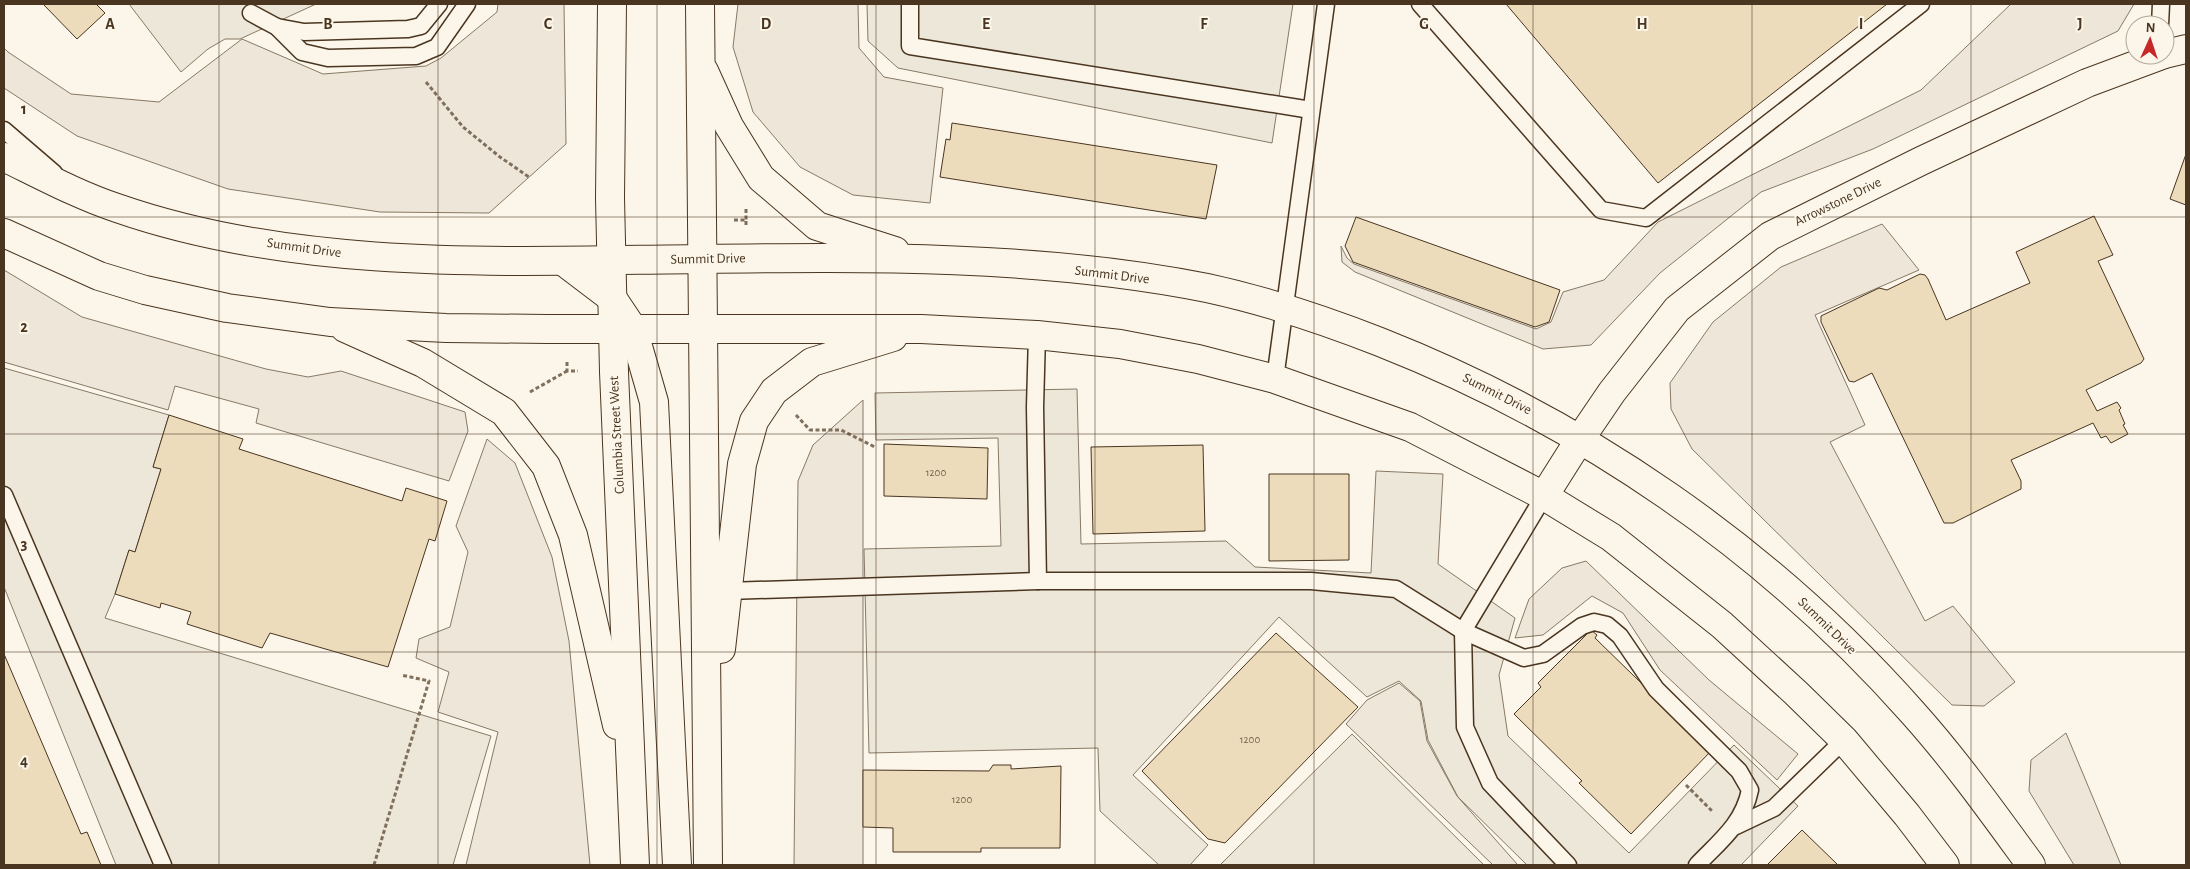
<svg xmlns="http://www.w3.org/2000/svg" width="2190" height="869" viewBox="0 0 2190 869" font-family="'Alegreya Sans',sans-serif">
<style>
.grass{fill:#ede6d9;stroke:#887966}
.parking{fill:#ede7d9;stroke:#887966}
.building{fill:#ecdcbc;stroke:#4a3520}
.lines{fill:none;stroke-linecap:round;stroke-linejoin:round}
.service-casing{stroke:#4a3520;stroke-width:19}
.minor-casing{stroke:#4a3520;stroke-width:30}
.tertiary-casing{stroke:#4a3520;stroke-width:30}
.secondary-casing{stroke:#4a3520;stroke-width:30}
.path{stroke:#7f6f5c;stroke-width:3;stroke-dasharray:4 2.5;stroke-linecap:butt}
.service{stroke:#fbf6e9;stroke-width:16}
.minor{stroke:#fbf6e9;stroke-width:28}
.tertiary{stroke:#fbf6e9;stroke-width:28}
.secondary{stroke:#fbf6e9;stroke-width:28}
.grid{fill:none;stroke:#4a3520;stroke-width:1;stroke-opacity:0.55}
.labels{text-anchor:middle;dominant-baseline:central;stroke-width:4;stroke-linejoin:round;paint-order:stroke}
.number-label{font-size:11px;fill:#725f47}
.street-label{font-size:14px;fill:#4a3520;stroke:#fbf6e9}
.grid-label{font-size:16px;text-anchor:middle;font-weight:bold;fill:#4a3520;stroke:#fbf6e9;stroke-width:4;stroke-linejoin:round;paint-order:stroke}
</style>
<rect width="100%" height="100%" fill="#fbf6e9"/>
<!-- grass -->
<g class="grass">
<path d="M498,4H564L566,144L489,213L380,212L228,189L77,136L4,88V48L8,52L71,94L159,102L242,39L323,74L426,66L441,58L497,12Z"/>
<path d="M738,4H858L859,48L884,77L943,88L930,203L853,195L800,167L753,112L733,47Z"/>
<path d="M2011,4H2134L2118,31L1873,149L1761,192L1660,273L1591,345L1543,349L1355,272L1342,262L1341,246L1347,258L1354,264L1536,329L1551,322L1563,292L1604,280L1658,222L1921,90Z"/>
<path d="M1882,224L1919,270L1815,315L1865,425L1830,442L1925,621L1953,606L2015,682L1984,706L1952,705L1692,449L1671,409L1670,383L1713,322L1781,267Z"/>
<path d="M4,270L82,317L266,369L308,377L341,371L465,412L468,431L449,481L256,423L259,409L175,386L168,410L4,362Z"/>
<path d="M863,400V865H794L798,481L813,445Z"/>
<path d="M487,439L515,463L552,557L569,641L590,865H466L498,732L438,712L449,672L416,658L419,639L450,627L468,552L456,526Z"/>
<path d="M1586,561L1709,680L1798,754L1777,780L1660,670L1623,613L1592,596L1543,635L1515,638L1529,599L1562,568Z"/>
<path d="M1399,683L1420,701L1427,741L1457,796L1517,864L1515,865H1493L1346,724L1367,700Z"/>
<path d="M2066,733L2121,865H2074L2029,791L2031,760Z"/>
</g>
<!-- parking -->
<g class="parking">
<path d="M129,4H316L240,39H225L208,49L181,72Z"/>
<path d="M867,4H1293L1272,143L898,68L868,41Z"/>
<path d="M4,368L169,415L153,467L161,469L135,552L129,550L115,594L105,618L491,736L453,865H116L4,587Z"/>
<path d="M1077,389L1081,544L1226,541L1255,567L1371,573L1376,471L1443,474L1438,564L1515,618L1499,675L1508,736L1629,853L1734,745L1798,806L1741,865H1525L1526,864L1458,797L1428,740L1421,701L1399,681L1367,697L1279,617L1133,775L1208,845L1190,865H1159L1100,811L1098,748L869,753L864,549L1001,546L998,438L876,440L875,393Z"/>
<path d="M1352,734L1484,865H1220Z"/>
</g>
<!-- building -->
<g class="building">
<path d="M43,4H96L105,13L77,39Z"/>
<path d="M1506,4H1887L1658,183Z"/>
<path d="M952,123L1217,165L1206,219L940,177L946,139L950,140Z"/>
<path d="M2186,154V205L2170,199Z"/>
<path d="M2094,216L2113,255L2098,261L2144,359L2141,363L2086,390L2097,411L2117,402L2121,408L2119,410L2125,424L2123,425L2128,434L2111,443L2106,436L2101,438L2093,423L2011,460L2021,481V489L1953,523H1944L1872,373L1854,382L1849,381L1821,322V316L1879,288L1887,290L1920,274L1925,275L1928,279L1946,320L2030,283L2016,252Z"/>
<path d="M1356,217L1560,290L1549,322L1535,327L1353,262L1345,246Z"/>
<path d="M169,415L243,439L239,449L402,501L406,488L447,501L435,541L429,539L388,667L270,633L262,648L187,624L191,612L161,603L160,608L115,594L129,550L135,552L161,469L153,467Z"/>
<path d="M884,444L988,448L987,499L884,496Z"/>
<path d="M1203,445L1205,531L1093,534L1091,447Z"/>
<path d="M1269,474H1349V560L1269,561Z"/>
<path d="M1591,630L1597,635L1595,638L1711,751L1631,834L1579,783L1582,781L1514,714L1541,687L1538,683Z"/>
<path d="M1276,633L1358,707L1225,843L1208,839L1142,771Z"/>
<path d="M4,654L81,834L87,832L101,865H4Z"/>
<path d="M993,765H1011V769L1061,766L1060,848H981V852H893V828L863,827V770L989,771Z"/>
<path d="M1802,830L1838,865H1767Z"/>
</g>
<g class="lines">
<defs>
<g id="service">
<path d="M910,4V46L1311,110"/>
<path d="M1420,4L1601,210L1646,218L1921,4"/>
<path d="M251,13L277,27L302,52L328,58L416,56L437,47L467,4"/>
<path d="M2160,25L2161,4"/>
<path d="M277,27L304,32L408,29L421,26L439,4"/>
<path d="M4,130L54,173"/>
<path d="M1037,335L1035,407L1038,581"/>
<path d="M1275,379L1326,4"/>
<path d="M4,495L163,865"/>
<path d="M1544,496L1463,631L1465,727L1490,783L1568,865"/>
<path d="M728,591L1038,581H1311L1396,589L1463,631L1524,658L1543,654L1582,626L1594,622L1607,625L1620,636L1656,689L1739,771L1750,790C1743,824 1720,841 1697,865"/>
<path d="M1736,826L1774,808L1844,740"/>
</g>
<g id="minor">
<path d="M2165,54L2186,49"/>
<path d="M1580,439L1612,392L1677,309L1770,236L1921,161L2087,83L2162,55"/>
</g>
<path id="tertiary" d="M1544,496L1580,439"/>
<g id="secondary">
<path d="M612,4L610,198L614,372L635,865"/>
<path d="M700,4L708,865"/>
<path d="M704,71L729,126L761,178L817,226L895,251"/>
<path d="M4,157C41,175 78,195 117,208C301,272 509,261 700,259C868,257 1042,255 1207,288C1267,301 1324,320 1380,342C1583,422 1768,549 1913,713C1956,761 1993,813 2031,865"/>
<path d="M4,233L99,276L145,290L227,308L330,322L446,328L548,329H921L1037,335L1120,344L1198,359L1275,379L1410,427L1544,496L1611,537L1722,625L1796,693L1844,740L1907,815L1945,865"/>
<path d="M563,261L613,299L633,329L654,402L677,865"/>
<path d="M345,328L423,363L504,412L546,466L573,535L617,725"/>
<path d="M721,649L742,464L754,421L774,391L812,362L893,337"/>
</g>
</defs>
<!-- service casing -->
<use href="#service" class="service-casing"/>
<!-- minor casing -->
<use href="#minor" class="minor-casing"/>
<!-- tertiary casing -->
<use href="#tertiary" class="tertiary-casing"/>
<!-- secondary casing -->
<use href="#secondary" class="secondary-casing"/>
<!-- path -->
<g class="path">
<path d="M426,82L463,127L500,157L529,177"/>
<path d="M746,209V220"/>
<path d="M734,220H746V227"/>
<path d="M567,362V371H578"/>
<path d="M530,392L567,371"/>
<path d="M796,415L810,430H841L875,447"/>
<path d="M1686,785L1712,811"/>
<path d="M374,865L429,681L401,675"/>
</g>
<!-- service -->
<use href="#service" class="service"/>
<!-- minor -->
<use href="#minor" class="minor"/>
<!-- tertiary -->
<use href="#tertiary" class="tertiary"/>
<!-- secondary -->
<use href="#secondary" class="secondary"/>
</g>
<!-- grid -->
<path class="grid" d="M219,4V865M438,4V865M657,4V865M876,4V865M1095,4V865M1314,4V865M1533,4V865M1752,4V865M1971,4V865M4,217H2186M4,434H2186M4,652H2186"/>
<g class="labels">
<!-- number labels -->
<g class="number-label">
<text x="936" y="472">1200</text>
<text x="1250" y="739">1200</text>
<text x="962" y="799">1200</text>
</g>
<!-- street labels -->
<g class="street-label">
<text transform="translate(1838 202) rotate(-26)">Arrowstone Drive</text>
<text transform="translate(304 248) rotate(8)">Summit Drive</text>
<text transform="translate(708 259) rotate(-1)">Summit Drive</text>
<text transform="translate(1112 275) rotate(7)">Summit Drive</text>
<text transform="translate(1497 394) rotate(27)">Summit Drive</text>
<text transform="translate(617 435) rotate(-93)">Columbia Street West</text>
<text transform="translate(1827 626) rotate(44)">Summit Drive</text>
</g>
</g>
<g class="grid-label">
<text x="110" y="29">A</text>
<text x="328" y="29">B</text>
<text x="548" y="29">C</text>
<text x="766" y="29">D</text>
<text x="986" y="29">E</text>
<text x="1204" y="29">F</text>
<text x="1424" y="29">G</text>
<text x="1642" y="29">H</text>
<text x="1861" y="29">I</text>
<text x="2080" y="29">J</text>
<text x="24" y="114">1</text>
<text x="24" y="332">2</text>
<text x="24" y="549">3</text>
<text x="24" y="766">4</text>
</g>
<!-- border -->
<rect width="2190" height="869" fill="none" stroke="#4a3520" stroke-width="10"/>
<!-- north arrow -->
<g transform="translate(2150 40) rotate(3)"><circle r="24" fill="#fbf6e9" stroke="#b4a999"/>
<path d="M0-4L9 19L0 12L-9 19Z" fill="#c62828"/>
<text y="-8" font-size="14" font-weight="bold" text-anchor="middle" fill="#4a3520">N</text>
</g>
</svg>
